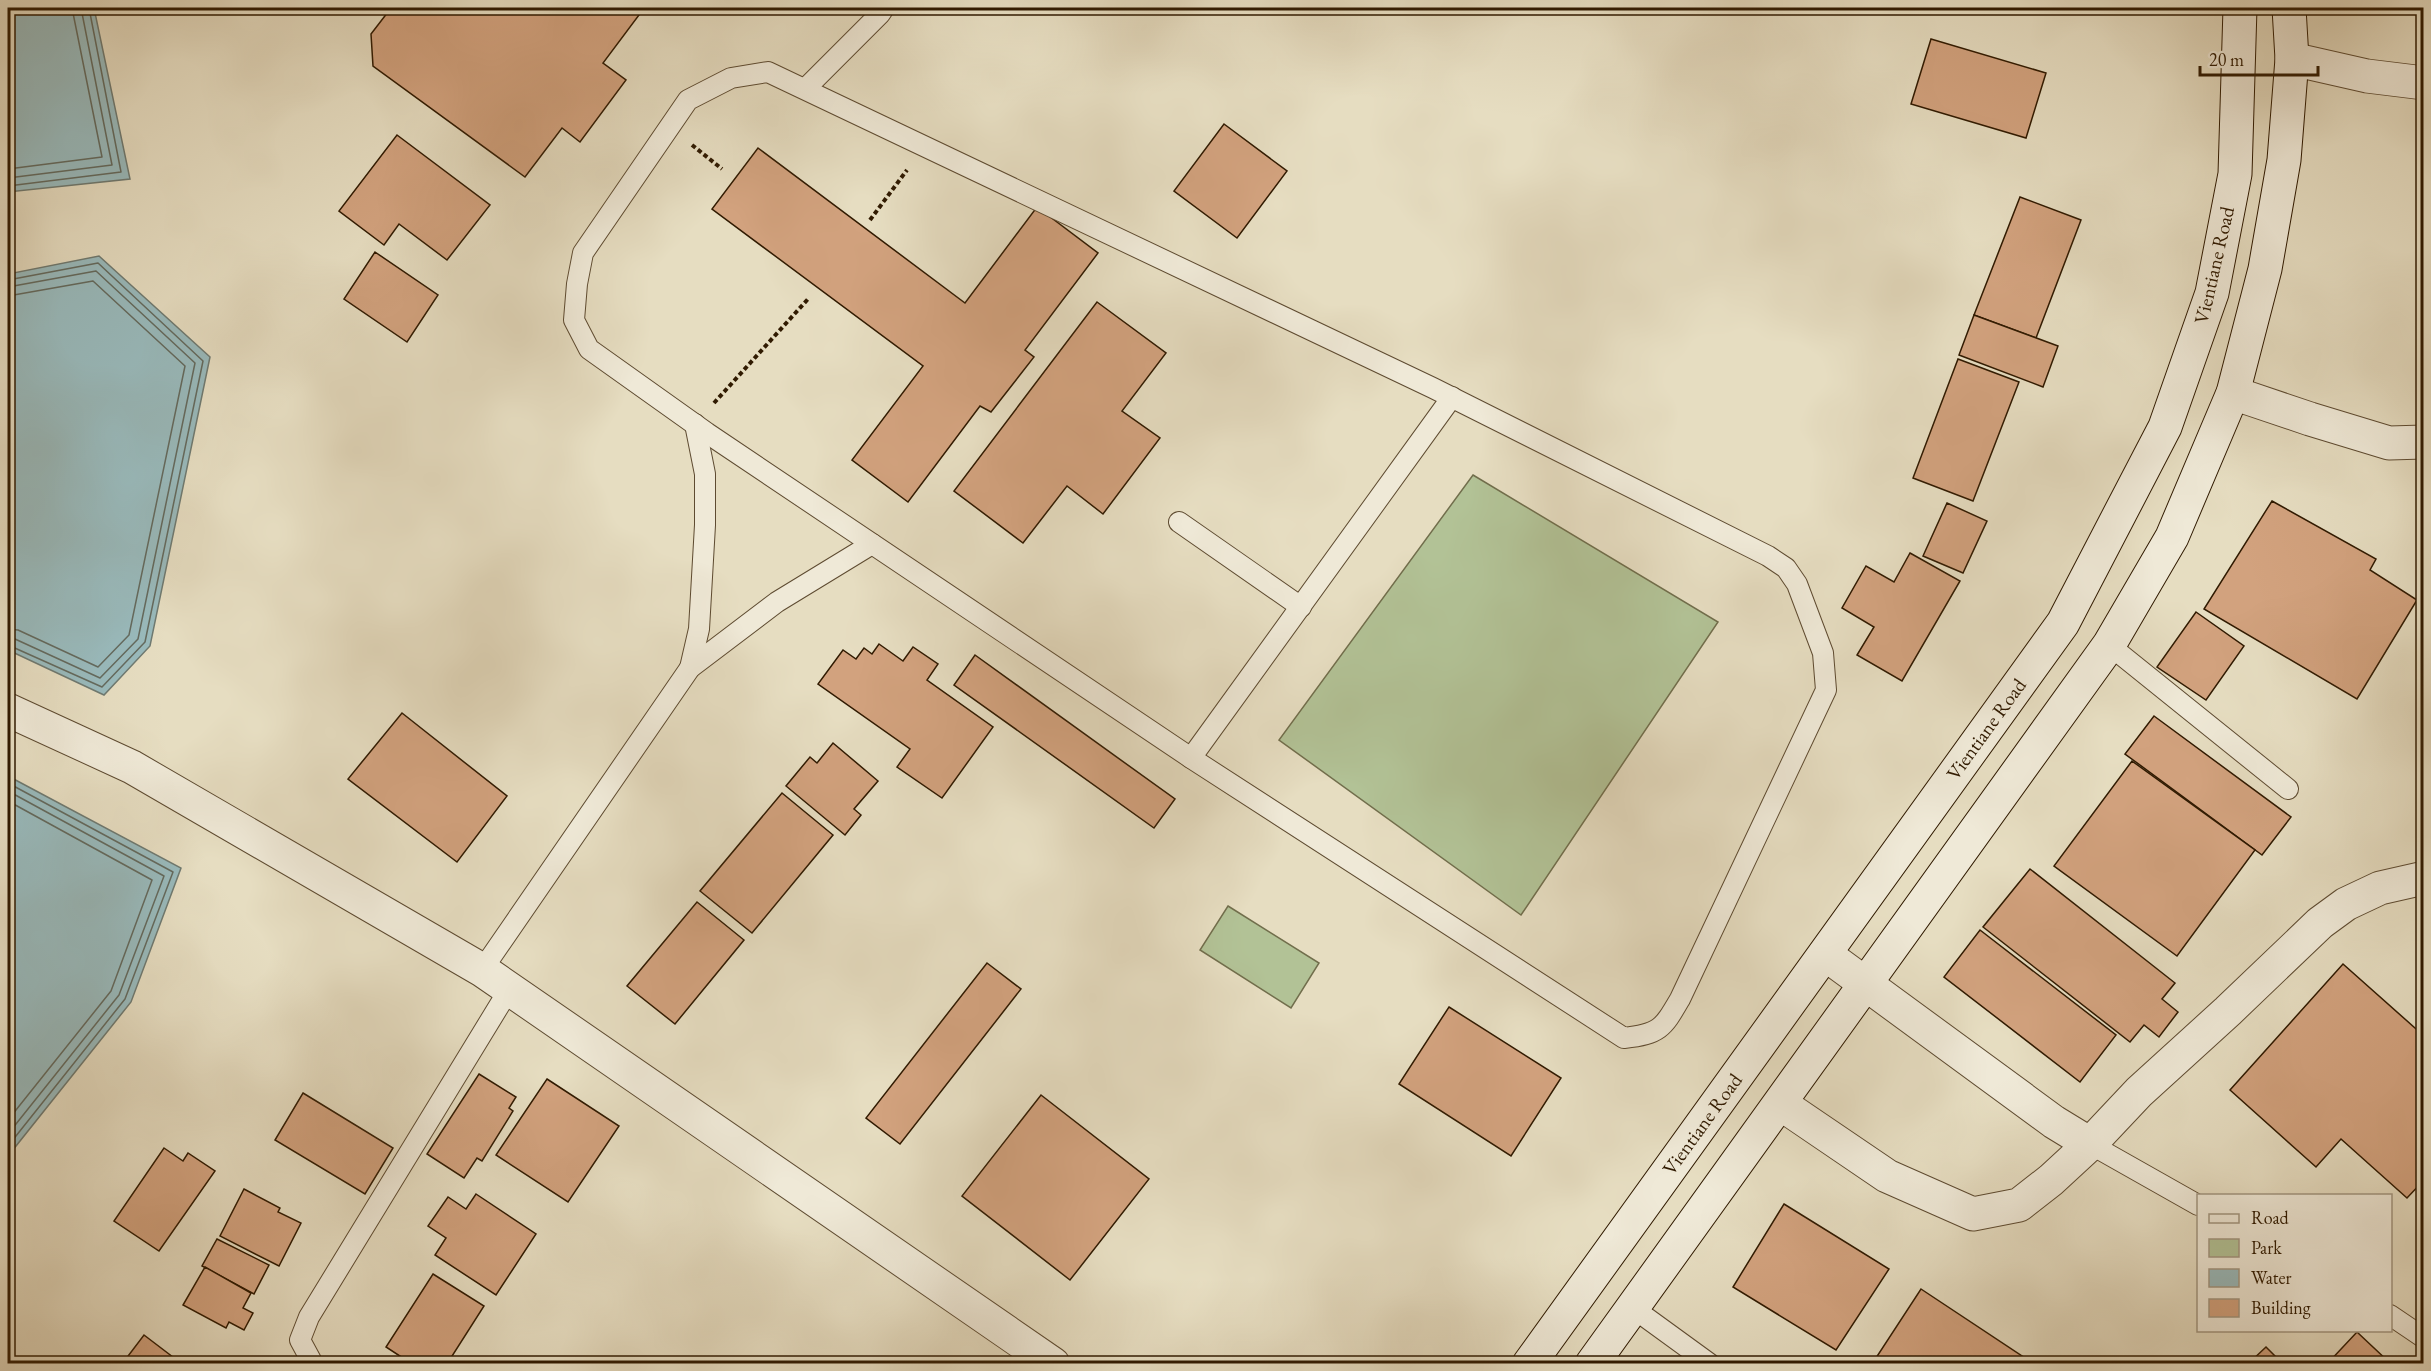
<svg xmlns="http://www.w3.org/2000/svg" width="2431" height="1371" viewBox="0 0 2431 1371" font-family="'EB Garamond',serif">
<style>
.green{fill:#b2c296;stroke:#716e4c;stroke-width:1.5}
.water{fill:#99babc;stroke:#6f7a71;stroke-width:1.5}
.lines{fill:none;stroke-linecap:round;stroke-linejoin:round}
.shore{stroke:#646a5e;stroke-width:1.5}
.building{fill:#d2a27e;stroke:#301a01;stroke-width:1.5}
.lane-casing{stroke:#5e4b31;stroke-width:22}
.street-casing{stroke:#5e4b31;stroke-width:35}
.secondary-casing{stroke:#301a01;stroke-width:35}
.path{stroke:#301a01;stroke-width:4;stroke-dasharray:4.5 3;stroke-linecap:butt}
.lane{stroke:#efe9d7;stroke-width:20}
.street{stroke:#efe9d7;stroke-width:33}
.secondary{stroke:#efe9d7;stroke-width:33}
.labels{text-anchor:middle;dominant-baseline:central;stroke-width:4.5;stroke-linejoin:round;paint-order:stroke}
.street-label{font-size:20px;fill:#301a01;stroke:#efe9d7}
</style>
<rect width="100%" height="100%" fill="#e6ddc1"/>
<filter id="stains"><feTurbulence type="fractalNoise" baseFrequency=".00333" numOctaves="4"/><feColorMatrix values="0 0 0 0 .2 0 0 0 0 .09 0 0 0 0 .02 0 0 0 .5 -.17"/></filter>
<radialGradient id="worn" r=".72"><stop offset=".6" stop-color="#630" stop-opacity="0"/><stop offset="1" stop-color="#630" stop-opacity=".3"/></radialGradient>
<!-- green -->
<g class="green">
<path d="M1473,475L1718,622L1521,915L1279,740Z"/>
<path d="M1228,906L1319,963L1291,1008L1200,950Z"/>
</g>
<!-- water -->
<g class="water">
<path d="M8,8H94L130,179L8,192Z"/>
<path d="M99,256L210,357L150,646L104,695L8,650V274Z"/>
<path d="M8,776L181,868L131,1002L8,1156Z"/>
</g>
<g class="lines">
<!-- shore -->
<g class="shore">
<path d="M8,169L102,157L72,8"/>
<path d="M8,178L112,165L81,8"/>
<path d="M8,186L121,172L89,8"/>
<path d="M8,280L98,263L203,361L145,642L102,687L8,645"/>
<path d="M8,287L96,271L195,363L138,639L100,678L15,639L8,638"/>
<path d="M8,296L93,281L185,366L129,635L98,667L18,630L8,629"/>
<path d="M8,783L173,872L125,999L8,1146"/>
<path d="M8,791L164,876L119,995L8,1134"/>
<path d="M8,801L152,880L111,991L8,1120"/>
</g>
</g>
<!-- building -->
<g class="building">
<path d="M391,8H637L642,11L603,63L626,80L580,142L562,128L525,177L373,66L371,34Z"/>
<path d="M1931,39L2046,73L2026,138L1911,104Z"/>
<path d="M1224,124L1287,171L1237,238L1174,191Z"/>
<path d="M397,135L490,205L447,260L399,224L384,245L339,211Z"/>
<path d="M758,148L965,303L1037,207L1098,253L1025,350L1034,357L991,412L980,406L908,502L852,460L923,366L712,209Z"/>
<path d="M2020,197L2081,220L2036,338L1974,315Z"/>
<path d="M375,252L438,295L407,342L344,299Z"/>
<path d="M1097,302L1166,353L1122,411L1160,438L1103,514L1067,486L1023,543L954,491Z"/>
<path d="M1974,315L2058,346L2043,387L1959,355Z"/>
<path d="M1958,359L2019,382L1973,501L1913,478Z"/>
<path d="M2272,501L2376,559L2370,570L2417,600L2357,699L2204,609Z"/>
<path d="M1947,503L1987,521L1963,573L1923,556Z"/>
<path d="M1910,553L1960,581L1902,681L1857,655L1874,627L1842,608L1866,566L1894,582Z"/>
<path d="M2196,612L2244,646L2206,700L2157,667Z"/>
<path d="M879,644L903,661L913,647L938,664L927,680L993,727L942,798L897,767L910,749L818,684L843,650L856,659L864,648L872,654Z"/>
<path d="M975,655L1175,799L1154,828L954,685Z"/>
<path d="M402,713L507,796L457,862L348,779Z"/>
<path d="M2154,716L2291,817L2262,855L2125,754Z"/>
<path d="M833,743L878,781L854,809L861,815L845,835L786,786L810,757L817,763Z"/>
<path d="M2132,761L2255,850L2177,956L2054,866Z"/>
<path d="M782,793L833,835L752,933L700,891Z"/>
<path d="M2030,869L2175,983L2162,999L2178,1012L2159,1037L2144,1025L2130,1042L1983,927Z"/>
<path d="M697,902L744,940L675,1024L627,986Z"/>
<path d="M1980,930L2116,1035L2080,1082L1944,977Z"/>
<path d="M987,963L1021,989L900,1144L866,1118Z"/>
<path d="M2343,964L2424,1036V1180L2407,1198L2341,1139L2316,1167L2230,1090Z"/>
<path d="M1449,1007L1561,1078L1511,1156L1399,1084Z"/>
<path d="M479,1074L516,1097L509,1108L513,1111L482,1161L477,1158L464,1178L427,1154Z"/>
<path d="M547,1079L619,1126L568,1202L496,1155Z"/>
<path d="M303,1093L393,1148L365,1194L275,1140Z"/>
<path d="M1041,1095L1149,1179L1070,1280L962,1196Z"/>
<path d="M164,1148L183,1161L188,1153L215,1171L159,1251L114,1221Z"/>
<path d="M244,1189L280,1208L278,1212L301,1223L279,1266L220,1236Z"/>
<path d="M476,1194L536,1234L496,1295L435,1255L446,1238L428,1226L448,1197L466,1209Z"/>
<path d="M1784,1204L1889,1269L1836,1350L1733,1287Z"/>
<path d="M217,1239L269,1265L254,1294L202,1266Z"/>
<path d="M205,1267L251,1293L243,1308L253,1313L244,1330L229,1322L226,1328L183,1305Z"/>
<path d="M433,1274L484,1306L447,1364H412L386,1347Z"/>
<path d="M1921,1289L2034,1364H1872Z"/>
<path d="M2357,1332L2391,1364H2327Z"/>
<path d="M144,1335L182,1364H122Z"/>
<path d="M2266,1347L2283,1364H2248Z"/>
</g>
<g class="lines">
<defs>
<g id="lane">
<path d="M768,72L1433,388L1768,556L1786,568L1797,584L1823,653L1826,690L1680,999C1663,1028 1660,1034 1624,1038L1191,758L707,433L589,349L574,320L577,284L583,253L688,100L731,78Z"/>
<path d="M806,88L880,14L884,8"/>
<path d="M1179,522L1301,607"/>
<path d="M2109,645L2288,789"/>
<path d="M690,668L699,629L705,525V474L695,424"/>
<path d="M1191,758L1452,397"/>
<path d="M482,970L690,668L777,602L872,544"/>
<path d="M2090,1144L2198,1205"/>
<path d="M1633,1308L1710,1364"/>
<path d="M2390,1315L2424,1338"/>
<path d="M313,1364L300,1340L309,1317L510,988"/>
</g>
<g id="street">
<path d="M2292,59L2367,76L2424,83"/>
<path d="M2233,393L2310,419L2389,443L2424,442"/>
<path d="M8,710L132,767L482,970L1053,1364"/>
<path d="M1825,954L2054,1122L2090,1144L2139,1092L2228,1011L2320,923L2346,904L2380,888L2424,878"/>
<path d="M1781,1104L1887,1176L1973,1214L2019,1205L2051,1180L2090,1144"/>
</g>
<g id="secondary">
<path d="M1529,1364L2063,623L2165,427L2212,293L2235,174L2240,8"/>
<path d="M1592,1364L2109,645L2172,537L2233,393L2265,269L2284,160L2292,59L2289,8"/>
</g>
</defs>
<!-- lane casing -->
<use href="#lane" class="lane-casing"/>
<!-- street casing -->
<use href="#street" class="street-casing"/>
<!-- secondary casing -->
<use href="#secondary" class="secondary-casing"/>
<!-- path -->
<g class="path">
<path d="M692,145L722,169"/>
<path d="M870,220L907,170"/>
<path d="M714,403L808,299"/>
</g>
<!-- lane -->
<use href="#lane" class="lane"/>
<!-- street -->
<use href="#street" class="street"/>
<!-- secondary -->
<use href="#secondary" class="secondary"/>
</g>
<g class="labels">
<!-- street labels -->
<g class="street-label">
<text transform="translate(2214 265) rotate(-77)">Vientiane Road</text>
<text transform="translate(1986 729) rotate(-54)">Vientiane Road</text>
<text transform="translate(1702 1124) rotate(-54)">Vientiane Road</text>
</g>
</g>
<!-- margin -->
<rect width="2431" height="1371" fill="none" stroke="#e6ddc1" stroke-width="30"/>
<rect x="9" y="9" width="2413" height="1353" fill="none" stroke="#301a01" stroke-width="3"/>
<rect x="15" y="15" width="2401" height="1341" fill="none" stroke="#301a01" stroke-width="1.5"/>
<!-- legend -->
<rect x="2197" y="1194" width="195" height="138" fill="#efe9d7" stroke="#a39681" stroke-width="1.5"/>
<rect x="2209" y="1214" width="30" height="9" fill="#efe9d7" stroke="#a39681" stroke-width="1.5"/>
<text x="2251" y="1224" font-size="18" fill="#301a01">Road</text>
<rect x="2209" y="1239" width="30" height="18" fill="#b2c296" stroke="#a39681" stroke-width="1.5"/>
<text x="2251" y="1254" font-size="18" fill="#301a01">Park</text>
<rect x="2209" y="1269" width="30" height="18" fill="#99babc" stroke="#a39681" stroke-width="1.5"/>
<text x="2251" y="1284" font-size="18" fill="#301a01">Water</text>
<rect x="2209" y="1299" width="30" height="18" fill="#d2a27e" stroke="#a39681" stroke-width="1.5"/>
<text x="2251" y="1314" font-size="18" fill="#301a01">Building</text>
<!-- scale -->
<path d="M2200 66v9h118v-9" fill="none" stroke="#301a01" stroke-width="3"/>
<text x="2209" y="66" font-size="18" fill="#301a01" stroke="#efe9d7" stroke-width="4.5" paint-order="stroke">20 m</text>
<rect width="100%" height="100%" filter="url(#stains)"/>
<rect width="100%" height="100%" fill="url(#worn)"/>
</svg>
